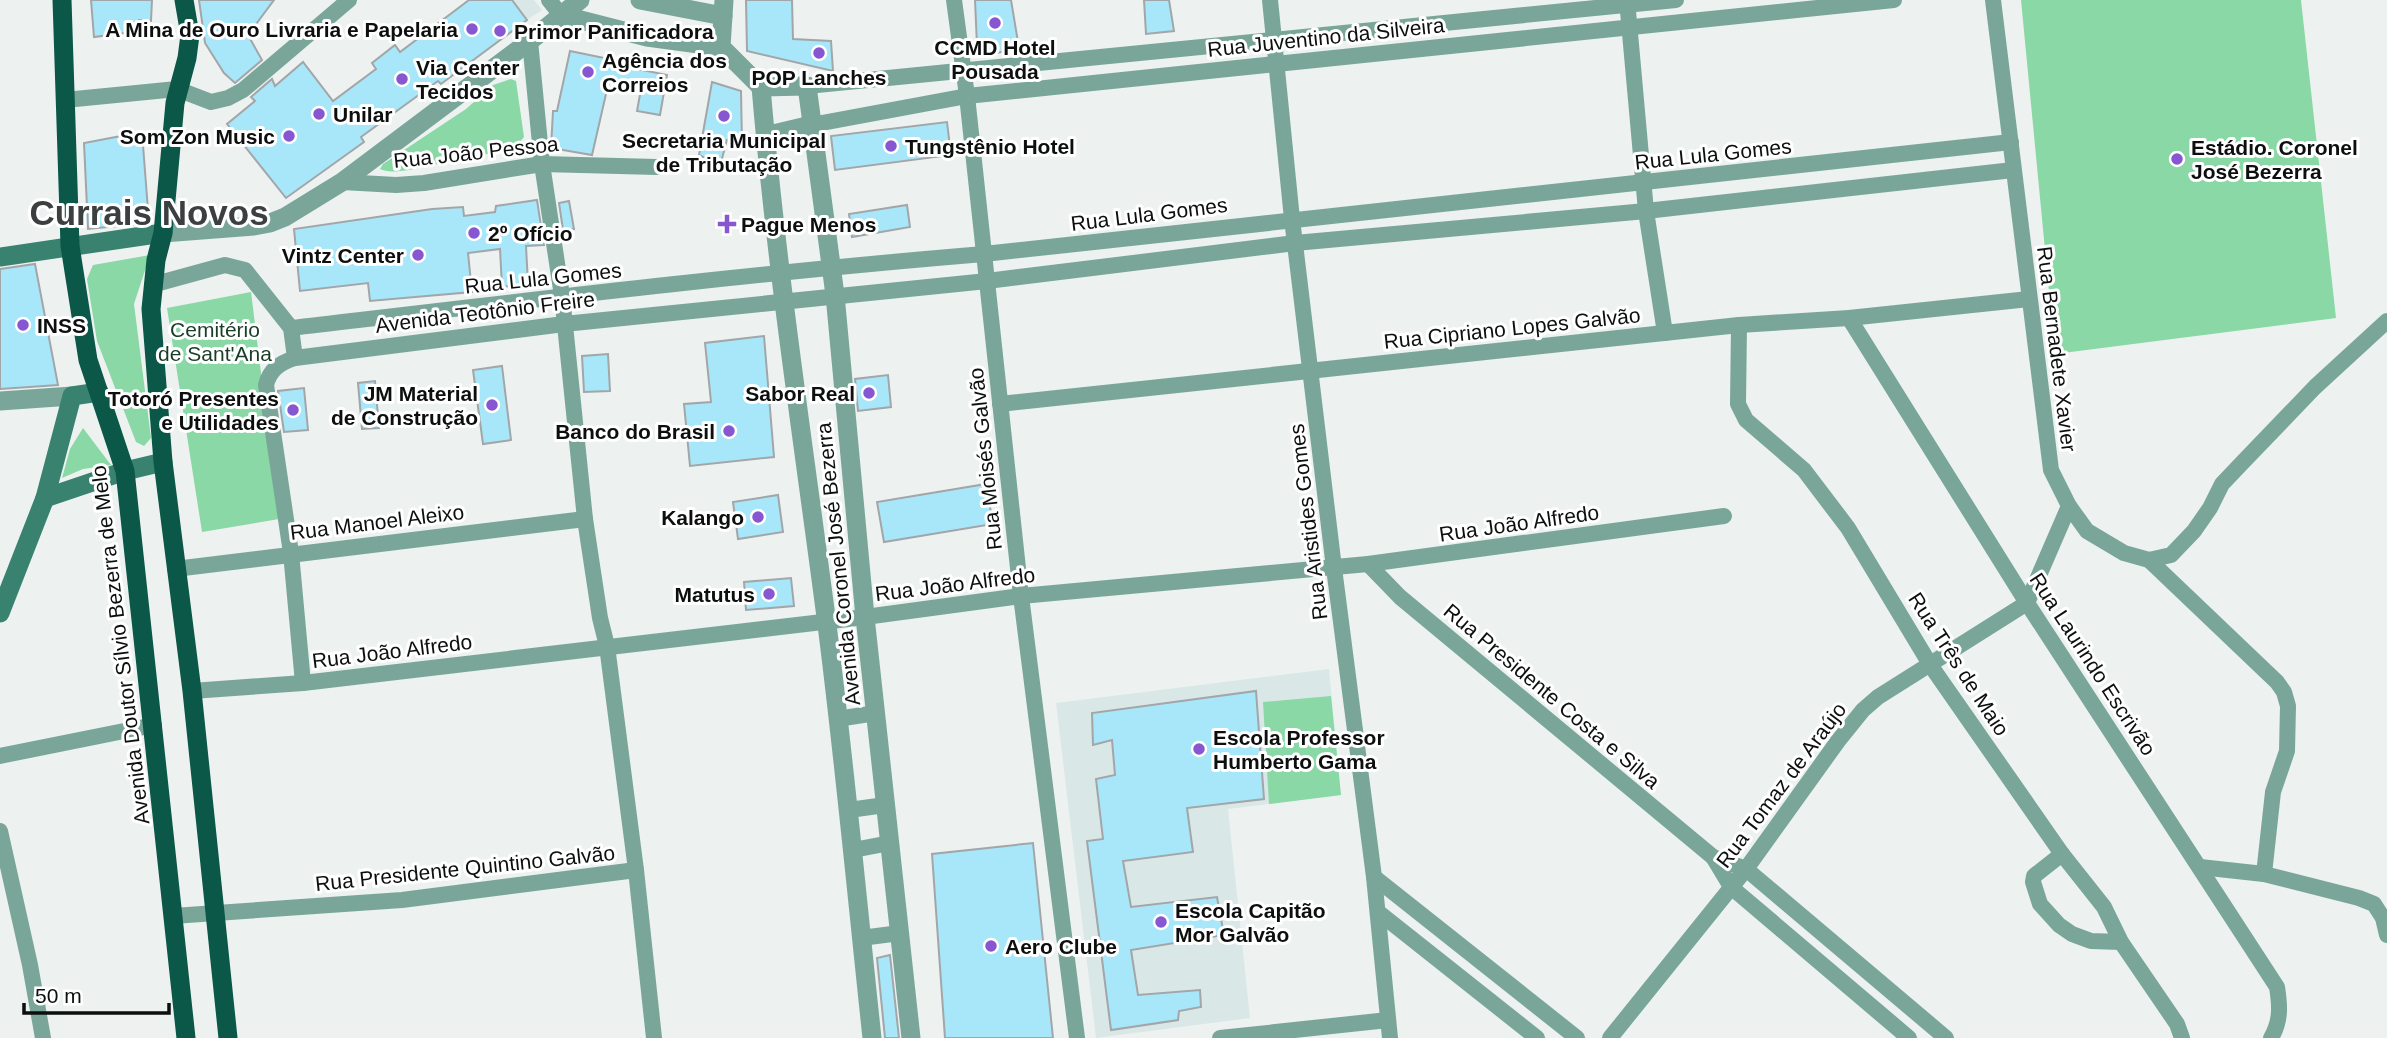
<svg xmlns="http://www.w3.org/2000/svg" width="2387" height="1038" viewBox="0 0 2387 1038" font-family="Arial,sans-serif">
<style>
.built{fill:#dae7e7}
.green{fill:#89d8a5}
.building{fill:#a7e7f9;stroke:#a2a6a8;stroke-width:2}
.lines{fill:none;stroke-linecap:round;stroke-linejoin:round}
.minor{stroke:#7aa69a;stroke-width:16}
.tertiary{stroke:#7aa69a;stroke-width:19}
.secondary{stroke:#398270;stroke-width:19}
.trunk{stroke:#0b5748;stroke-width:19}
.poi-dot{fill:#8657d0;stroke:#fff;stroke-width:2.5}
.labels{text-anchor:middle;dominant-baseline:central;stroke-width:6;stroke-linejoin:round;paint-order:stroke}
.poi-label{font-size:21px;font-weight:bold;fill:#0d0e0e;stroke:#fff;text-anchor:start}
.street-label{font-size:21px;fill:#0d0e0e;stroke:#fff}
.park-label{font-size:21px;fill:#193d27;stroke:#fff}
.town-label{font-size:35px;font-weight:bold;fill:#3b3f3f;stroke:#fff}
</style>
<rect width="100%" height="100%" fill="#edf2f1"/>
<!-- built -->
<g class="built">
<path d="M512,0H534L542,10L527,20Z"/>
<path d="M1329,669L1341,795L1228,809L1250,1018L1096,1038L1056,703Z"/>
</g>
<!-- green -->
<g class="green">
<path d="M2021,0H2301L2336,318L2055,354Z"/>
<path d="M511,79L516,81L524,137L511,152C498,153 485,154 473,156C453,159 396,178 380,169L383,164L466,109L493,85Z"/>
<path d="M150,255L134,304L151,438L144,446L136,442L97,341L87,279L93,265Z"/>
<path d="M251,292L279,519L202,532L167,308Z"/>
<path d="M83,428L111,465L83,469L62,478L70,449Z"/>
<path d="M1331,696L1341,795L1269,804L1263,702Z"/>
</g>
<!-- building -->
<g class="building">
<path d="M91,0H152L151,21L139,20V31L94,37Z"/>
<path d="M199,0H274L248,35L262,60L235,83L224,73L205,43Z"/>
<path d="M469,0H512L527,20L441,84L438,81L361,137L364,142L286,198L227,124L255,101L251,97L272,79L275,86L303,62L333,101L376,69L372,63L395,45L400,52Z"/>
<path d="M746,0H792L793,39L831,41L833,71L747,51Z"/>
<path d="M975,0H1011L1019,48L984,56L977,46Z"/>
<path d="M1144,0H1169L1174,31L1146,34Z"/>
<path d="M570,51L614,60L613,64L667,75L660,115L637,111L641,89L609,81L592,155L551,148L553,111H557Z"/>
<path d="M712,82L741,91L742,143L727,140L720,166L699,155Z"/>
<path d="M947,122L951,155L835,170L831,136Z"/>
<path d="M142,132L149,223L88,229L84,143Z"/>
<path d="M537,200L544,245L526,246L528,284L502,287L500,249L468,253L472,292L370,301L368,283L300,291L294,229L432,209L463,207L464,216L495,212L496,206Z"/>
<path d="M569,201L574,229L563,230L559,203Z"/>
<path d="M907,205L910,227L852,237L849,214Z"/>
<path d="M35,264L58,385L0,389V269Z"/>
<path d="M764,336L774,457L690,466L684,404L711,402L705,343Z"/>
<path d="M608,354L610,391L584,392L582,356Z"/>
<path d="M502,366L511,440L483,444L473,370Z"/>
<path d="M888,375L891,407L858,411L855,379Z"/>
<path d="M375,381L379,428L362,429L358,383Z"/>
<path d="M304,388L308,430L284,432L278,391Z"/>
<path d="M986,484L993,524L884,542L877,502Z"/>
<path d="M778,495L783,532L738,539L733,502Z"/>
<path d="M791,578L794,606L746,610L744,582Z"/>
<path d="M1256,691L1264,799L1187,808L1193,852L1123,861L1131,907L1217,897L1224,935L1131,950L1138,995L1200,990L1201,1007L1179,1011L1178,1020L1111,1030L1087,841L1103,839L1096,779L1115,775L1112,740L1093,745L1092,713Z"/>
<path d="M1033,843L1053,1038H945L932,854Z"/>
<path d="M890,955L899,1038H885L877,958Z"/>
</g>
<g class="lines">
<!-- minor -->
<g class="minor">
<path d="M549,0L561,15"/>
<path d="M954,0L967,96L1021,596L1077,1038"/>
<path d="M1270,0L1292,219L1334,568L1374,877L1390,1038"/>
<path d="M1627,0L1646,211L1665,333"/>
<path d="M1993,0L2051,470L2069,506L2087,531L2124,553L2149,560L2171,555L2194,531L2210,508L2222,484L2241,464L2315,387L2387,321"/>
<path d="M530,41L542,164L562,296L585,519L600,618L607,646L636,870L654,1038"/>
<path d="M807,86L1676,0"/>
<path d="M65,100L177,89L211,102L228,98L243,90L349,0"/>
<path d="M811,125L967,96L1894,0"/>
<path d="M342,182L396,185L424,183L542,164L657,167"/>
<path d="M152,285L225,265L245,270L291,328L295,358L564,324L987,281L1295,243L1646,211L2013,170"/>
<path d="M1849,318L2027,603L2277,987C2280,1006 2281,1021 2271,1038"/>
<path d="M1739,325L1738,404L1746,420L1804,470L1848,528L1931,666L2062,854L2104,907L2121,942L2177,1024L2182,1038"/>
<path d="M291,328C522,301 753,273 984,254L2011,142"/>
<path d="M295,358C280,363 270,369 266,385L291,553L303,683"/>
<path d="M1000,404L1739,325L1849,318L2029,299"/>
<path d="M2149,560L2277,682L2284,692L2288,706L2287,751L2273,792L2264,874"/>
<path d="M1368,564L1400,597L1713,857L1746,869L1946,1038"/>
<path d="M175,569L585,519"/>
<path d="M192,691L303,683L865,617L1021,596L1368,564L1724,516"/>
<path d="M837,719L876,713"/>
<path d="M0,756L154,725"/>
<path d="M849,810L885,805"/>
<path d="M0,831L30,965L43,1038"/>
<path d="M853,850L890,843"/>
<path d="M2062,854L2034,876L2033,882L2040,904L2059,925L2072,934L2091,941L2121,942"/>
<path d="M1713,857L1731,887L1909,1038"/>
<path d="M2200,867L2264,874L2359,898L2374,904L2383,918L2387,935"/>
<path d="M1374,877L1577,1038"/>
<path d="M1378,912L1537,1038"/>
<path d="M173,916L402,900L636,870"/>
<path d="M861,938L900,933"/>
<path d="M1220,1038L1388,1020"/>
<path d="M1610,1038L1746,869L1838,741L1863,710L1878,697L2027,603L2069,506"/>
</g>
<!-- tertiary -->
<g class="tertiary">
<path d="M640,0L723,16"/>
<path d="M724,0L721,47L761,87"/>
<path d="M561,15L647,37L721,47"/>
<path d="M761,87L807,86L835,295L865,617L911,1038"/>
<path d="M761,87C776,265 803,441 826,617C844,757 857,898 872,1038"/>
<path d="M765,136L811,125"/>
<path d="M163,233L254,226L270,223L285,217L342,182L530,41L580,0"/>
<path d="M0,401L72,396"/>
</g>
<!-- secondary -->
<g class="secondary">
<path d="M0,257L163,233"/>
<path d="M45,498L125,471L163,462"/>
<path d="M0,613L45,498L72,396L99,392"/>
</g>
<!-- trunk -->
<g class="trunk">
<path d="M62,0L70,246L88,360L125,471L186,1038"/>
<path d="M184,0L190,35L187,58L175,103L163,233L156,260L151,309L163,462L192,691L228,1038"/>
</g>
</g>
<!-- markers -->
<g class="poi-dot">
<circle cx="995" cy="23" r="7"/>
<circle cx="472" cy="29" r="7"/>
<circle cx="500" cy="31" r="7"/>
<circle cx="819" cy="53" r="7"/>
<circle cx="588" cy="72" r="7"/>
<circle cx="402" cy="79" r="7"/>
<circle cx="319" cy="114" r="7"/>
<circle cx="724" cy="116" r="7"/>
<circle cx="289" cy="136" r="7"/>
<circle cx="891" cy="146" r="7"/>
<circle cx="2177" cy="159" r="7"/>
<path d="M723.5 213.5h7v7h7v7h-7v7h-7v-7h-7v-7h7z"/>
<circle cx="474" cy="233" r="7"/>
<circle cx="418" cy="255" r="7"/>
<circle cx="23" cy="325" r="7"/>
<circle cx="869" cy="393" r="7"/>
<circle cx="492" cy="405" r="7"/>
<circle cx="293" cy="410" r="7"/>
<circle cx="729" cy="431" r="7"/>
<circle cx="758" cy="517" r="7"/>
<circle cx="769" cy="594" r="7"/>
<circle cx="1199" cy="749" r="7"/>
<circle cx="1161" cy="922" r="7"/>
<circle cx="991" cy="946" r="7"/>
</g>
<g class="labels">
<!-- poi labels -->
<g class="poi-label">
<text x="458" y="29" text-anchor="end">A Mina de Ouro Livraria e Papelaria</text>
<text x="514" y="31">Primor Panificadora</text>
<text x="995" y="47" text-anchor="middle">CCMD Hotel<tspan x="995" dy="24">Pousada</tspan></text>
<text x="602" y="60">Agência dos<tspan x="602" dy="24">Correios</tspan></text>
<text x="416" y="67">Via Center<tspan x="416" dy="24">Tecidos</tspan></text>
<text x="819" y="77" text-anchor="middle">POP Lanches</text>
<text x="333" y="114">Unilar</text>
<text x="275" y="136" text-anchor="end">Som Zon Music</text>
<text x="724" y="140" text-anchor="middle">Secretaria Municipal<tspan x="724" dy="24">de Tributação</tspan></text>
<text x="905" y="146">Tungstênio Hotel</text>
<text x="2191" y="147">Estádio. Coronel<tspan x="2191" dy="24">José Bezerra</tspan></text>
<text x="741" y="224">Pague Menos</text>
<text x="488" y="233">2º Ofício</text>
<text x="404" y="255" text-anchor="end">Vintz Center</text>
<text x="37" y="325">INSS</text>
<text x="478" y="393" text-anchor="end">JM Material<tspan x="478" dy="24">de Construção</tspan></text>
<text x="855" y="393" text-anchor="end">Sabor Real</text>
<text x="279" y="398" text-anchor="end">Totoró Presentes<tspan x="279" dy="24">e Utilidades</tspan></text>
<text x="715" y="431" text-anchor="end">Banco do Brasil</text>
<text x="744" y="517" text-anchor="end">Kalango</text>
<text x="755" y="594" text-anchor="end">Matutus</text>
<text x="1213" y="737">Escola Professor<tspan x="1213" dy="24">Humberto Gama</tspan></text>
<text x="1175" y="910">Escola Capitão<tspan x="1175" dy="24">Mor Galvão</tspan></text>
<text x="1005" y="946">Aero Clube</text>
</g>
<!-- street labels -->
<g class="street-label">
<text transform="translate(1326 37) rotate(-6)">Rua Juventino da Silveira</text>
<text transform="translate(476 152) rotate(-6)">Rua João Pessoa</text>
<text transform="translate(1713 154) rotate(-6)">Rua Lula Gomes</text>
<text transform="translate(1149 214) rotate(-7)">Rua Lula Gomes</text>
<text transform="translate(543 278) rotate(-6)">Rua Lula Gomes</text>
<text transform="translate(485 312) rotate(-7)">Avenida Teotônio Freire</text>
<text transform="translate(1512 328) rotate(-6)">Rua Cipriano Lopes Galvão</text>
<text transform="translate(2057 349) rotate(83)">Rua Bernadete Xavier</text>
<text transform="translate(985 459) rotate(-96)">Rua Moisés Galvão</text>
<text transform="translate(377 522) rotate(-7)">Rua Manoel Aleixo</text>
<text transform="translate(1308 522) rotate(-97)">Rua Aristides Gomes</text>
<text transform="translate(1519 523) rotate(-8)">Rua João Alfredo</text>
<text transform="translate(838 564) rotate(-96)">Avenida Coronel José Bezerra</text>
<text transform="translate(955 584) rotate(-7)">Rua João Alfredo</text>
<text transform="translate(120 645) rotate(-97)">Avenida Doutor Sílvio Bezerra de Melo</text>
<text transform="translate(392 651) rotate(-7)">Rua João Alfredo</text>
<text transform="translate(1959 664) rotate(57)">Rua Três de Maio</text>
<text transform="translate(2093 664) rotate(57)">Rua Laurindo Escrivão</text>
<text transform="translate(1552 696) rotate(40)">Rua Presidente Costa e Silva</text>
<text transform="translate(1781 785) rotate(-53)">Rua Tomaz de Araújo</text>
<text transform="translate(465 868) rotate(-6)">Rua Presidente Quintino Galvão</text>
</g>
<!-- park labels -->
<g class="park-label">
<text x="215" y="329">Cemitério<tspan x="215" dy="24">de Sant'Ana</tspan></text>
</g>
<!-- town labels -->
<g class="town-label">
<text x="149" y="212">Currais Novos</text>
</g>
</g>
<!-- scale -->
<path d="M24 1003v10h145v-10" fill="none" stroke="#0d0e0e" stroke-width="3.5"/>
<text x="35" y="1003" font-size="21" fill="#0d0e0e" stroke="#ffffff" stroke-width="5" paint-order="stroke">50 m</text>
</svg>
